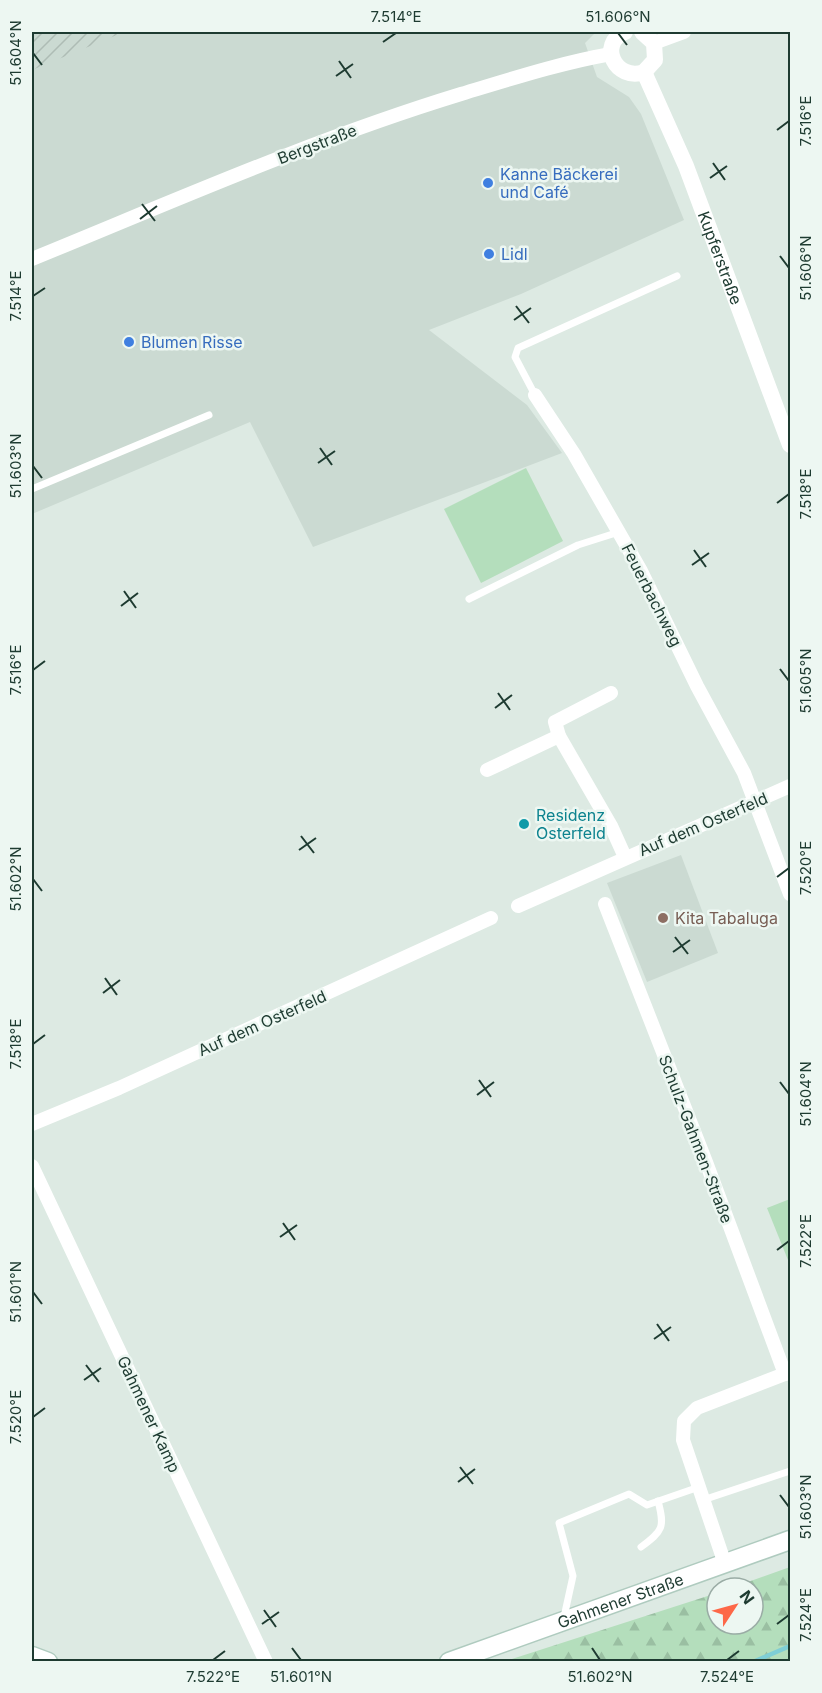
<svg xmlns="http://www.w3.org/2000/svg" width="822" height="1693" viewBox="0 0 822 1693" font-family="Inter,sans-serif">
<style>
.built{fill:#cbdad2}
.industrial{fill:url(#industrial-furrows)}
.forest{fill:url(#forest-firs)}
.park{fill:#b4debc}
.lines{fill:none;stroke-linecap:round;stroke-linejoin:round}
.stream{stroke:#7fced5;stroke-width:4.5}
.secondary-casing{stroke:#afcbbf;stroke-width:21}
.service{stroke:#fff;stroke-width:7}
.minor{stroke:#fff;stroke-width:14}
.tertiary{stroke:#fff;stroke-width:16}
.secondary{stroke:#fff;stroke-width:18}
.ticks{fill:none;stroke:#1e3b31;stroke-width:2}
.shop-dot{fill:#3f7fe0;stroke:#edf7f2;stroke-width:2}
.culture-dot{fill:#0f9aa8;stroke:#edf7f2;stroke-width:2}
.education-dot{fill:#8d6e63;stroke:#edf7f2;stroke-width:2}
.labels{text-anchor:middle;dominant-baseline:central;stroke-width:5;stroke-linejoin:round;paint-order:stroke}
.street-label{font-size:16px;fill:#1e3b31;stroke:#edf7f2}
.shop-label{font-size:16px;fill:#366cbe;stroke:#edf7f2;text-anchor:start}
.culture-label{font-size:16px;fill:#0d838f;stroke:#edf7f2;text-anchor:start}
.education-label{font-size:16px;fill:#785e54;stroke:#edf7f2;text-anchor:start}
.neatline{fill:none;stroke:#1e3b31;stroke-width:2}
.ticks-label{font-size:15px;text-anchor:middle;fill:#1e3b31}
</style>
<defs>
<pattern id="industrial-furrows" width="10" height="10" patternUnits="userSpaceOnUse" patternTransform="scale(1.5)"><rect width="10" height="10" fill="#cbdad2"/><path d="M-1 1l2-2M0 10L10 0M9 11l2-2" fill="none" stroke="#aebcb5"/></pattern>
<pattern id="forest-firs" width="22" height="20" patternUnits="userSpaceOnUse" patternTransform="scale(1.5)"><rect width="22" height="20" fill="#b4debc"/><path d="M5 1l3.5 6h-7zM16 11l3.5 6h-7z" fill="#9abfa2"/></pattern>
</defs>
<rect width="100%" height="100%" fill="#ddeae3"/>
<!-- built -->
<g class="built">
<path d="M122,32H596L585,43L597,77L629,97L641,114L684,220L521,294L429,330L527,405L562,453L313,547L250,422L32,514V69Z"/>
<path d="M681,855L718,953L647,982L607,883Z"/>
</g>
<!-- industrial -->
<path class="industrial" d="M32,32H124L32,70Z"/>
<!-- forest -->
<path class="forest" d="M790,1567V1661H506L717,1593V1624H753V1588H731Z"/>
<!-- park -->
<g class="park">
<path d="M526,468L563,541L481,583L444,509Z"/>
<path d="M790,1199V1265L767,1208Z"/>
</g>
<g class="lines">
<!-- stream -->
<path class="stream" d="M753,1662L790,1646"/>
<defs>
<g id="secondary">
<path d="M32,1656L48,1662"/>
<path id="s2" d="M449,1662L790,1540"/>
</g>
</defs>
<!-- secondary casing -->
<use href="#secondary" class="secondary-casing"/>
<!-- service -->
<g class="service">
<path d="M535,395L515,357L518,348L677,276"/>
<path d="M32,489L209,415"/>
<path d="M469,599L578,545L619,532"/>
<path d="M703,1500L790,1471"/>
<path d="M641,1547C663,1531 665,1527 658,1501"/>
<path d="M564,1617L573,1576L559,1523L629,1494L647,1505L699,1487"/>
</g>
<!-- minor -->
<g class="minor">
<path d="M654,43L684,32"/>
<path d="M32,259C174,201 314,139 461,94C511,79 560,63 611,54"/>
<path d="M535,395L574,454L641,571L697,686L744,773L790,894"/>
<path d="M611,693L555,722L559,736L611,826L625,857"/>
<path d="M487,770L559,736"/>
<path d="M605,904L706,1162L785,1374"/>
<path d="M518,906L790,786"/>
<path d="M32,1124L119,1088L491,918"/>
<path d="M32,1166L266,1662"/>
<path d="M725,1564L683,1440L684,1421L697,1408L790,1372"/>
</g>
<!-- tertiary -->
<g class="tertiary">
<path d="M625,32C597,44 616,82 644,72L655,60L654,43L642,32"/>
<path id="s1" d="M644,72L686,166L790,445"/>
</g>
<!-- secondary -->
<use href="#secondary" class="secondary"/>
</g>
<!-- ticks -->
<path class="ticks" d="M618,33L627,45M383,42L396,33M33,53L42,65M339,61L351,78M336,76L353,64M777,130L789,121M713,163L725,180M710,178L727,166M142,204L155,221M140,219L157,206M780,256L789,268M33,296L45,288M516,306L529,323M514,320L531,308M320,448L332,465M318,463L335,451M33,466L42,478M777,503L789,494M694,550L706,567M692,565L709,553M124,591L136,608M121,606L138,593M780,669L789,681M33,670L45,661M498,693L510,710M495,708L512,695M301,836L314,853M299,850L316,838M777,877L789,868M33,879L42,891M675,937L688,954M673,952L690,940M105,978L117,995M103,993L120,980M33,1044L45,1035M479,1080L491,1097M780,1082L789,1094M477,1095L494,1082M283,1223L295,1240M280,1237L297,1225M777,1250L789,1241M33,1292L42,1304M657,1324L669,1341M654,1339L671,1327M86,1365L99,1382M84,1380L101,1368M33,1417L45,1408M460,1467L473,1484M458,1482L475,1469M780,1495L789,1507M264,1610L276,1627M262,1624L279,1612M777,1624L789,1615M292,1648L301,1660M592,1648L600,1660M213,1660L225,1651M727,1660L739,1651"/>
<!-- markers -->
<g class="shop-dot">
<circle cx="488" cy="183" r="6"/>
<circle cx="489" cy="254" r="6"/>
<circle cx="129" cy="342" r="6"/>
</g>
<circle class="culture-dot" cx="524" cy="824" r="6"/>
<circle class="education-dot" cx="663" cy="918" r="6"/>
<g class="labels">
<!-- street labels -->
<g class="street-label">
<text transform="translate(317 144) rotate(-21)">Bergstraße</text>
<text stroke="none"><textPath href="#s1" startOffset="201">Kupferstraße</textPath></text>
<text transform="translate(652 595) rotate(63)">Feuerbachweg</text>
<text transform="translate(703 824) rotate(-23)">Auf dem Osterfeld</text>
<text transform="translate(262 1023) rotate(-24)">Auf dem Osterfeld</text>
<text transform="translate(696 1139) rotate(69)">Schulz-Gahmen-Straße</text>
<text transform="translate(149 1414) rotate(65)">Gahmener Kamp</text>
<text stroke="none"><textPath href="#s2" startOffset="182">Gahmener Straße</textPath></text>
</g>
<!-- shop labels -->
<g class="shop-label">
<text x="500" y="174">Kanne Bäckerei<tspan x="500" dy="18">und Café</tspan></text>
<text x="501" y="254">Lidl</text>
<text x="141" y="342">Blumen Risse</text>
</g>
<!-- culture labels -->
<g class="culture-label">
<text x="536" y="815">Residenz<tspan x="536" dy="18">Osterfeld</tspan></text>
</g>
<!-- education labels -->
<g class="education-label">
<text x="675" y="918">Kita Tabaluga</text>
</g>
</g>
<!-- border -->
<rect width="822" height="1693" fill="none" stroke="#edf7f2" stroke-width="66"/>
<!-- north arrow -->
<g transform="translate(735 1606) rotate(54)"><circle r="28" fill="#edf7f2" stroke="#9aaca5" stroke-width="1.5"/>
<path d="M0-4.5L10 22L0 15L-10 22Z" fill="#fd6848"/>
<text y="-9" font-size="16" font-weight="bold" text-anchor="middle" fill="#1e3b31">N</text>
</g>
<rect x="33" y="33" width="756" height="1627" class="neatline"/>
<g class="ticks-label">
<text x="396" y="22">7.514°E</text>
<text x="618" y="22">51.606°N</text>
<text transform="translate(16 53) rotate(-90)" y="5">51.604°N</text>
<text transform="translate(806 121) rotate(-90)" y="5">7.516°E</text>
<text transform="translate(806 268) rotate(-90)" y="5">51.606°N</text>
<text transform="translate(16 296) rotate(-90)" y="5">7.514°E</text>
<text transform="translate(16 466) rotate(-90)" y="5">51.603°N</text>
<text transform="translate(806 494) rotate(-90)" y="5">7.518°E</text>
<text transform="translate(16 670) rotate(-90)" y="5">7.516°E</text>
<text transform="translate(806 681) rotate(-90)" y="5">51.605°N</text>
<text transform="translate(806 868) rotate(-90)" y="5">7.520°E</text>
<text transform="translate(16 879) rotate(-90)" y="5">51.602°N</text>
<text transform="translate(16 1044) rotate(-90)" y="5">7.518°E</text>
<text transform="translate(806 1094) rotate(-90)" y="5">51.604°N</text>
<text transform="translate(806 1241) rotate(-90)" y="5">7.522°E</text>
<text transform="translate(16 1292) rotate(-90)" y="5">51.601°N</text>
<text transform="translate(16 1417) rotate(-90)" y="5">7.520°E</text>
<text transform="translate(806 1507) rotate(-90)" y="5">51.603°N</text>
<text transform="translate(806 1615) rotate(-90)" y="5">7.524°E</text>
<text x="213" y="1682">7.522°E</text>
<text x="301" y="1682">51.601°N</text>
<text x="600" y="1682">51.602°N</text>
<text x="727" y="1682">7.524°E</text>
</g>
</svg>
